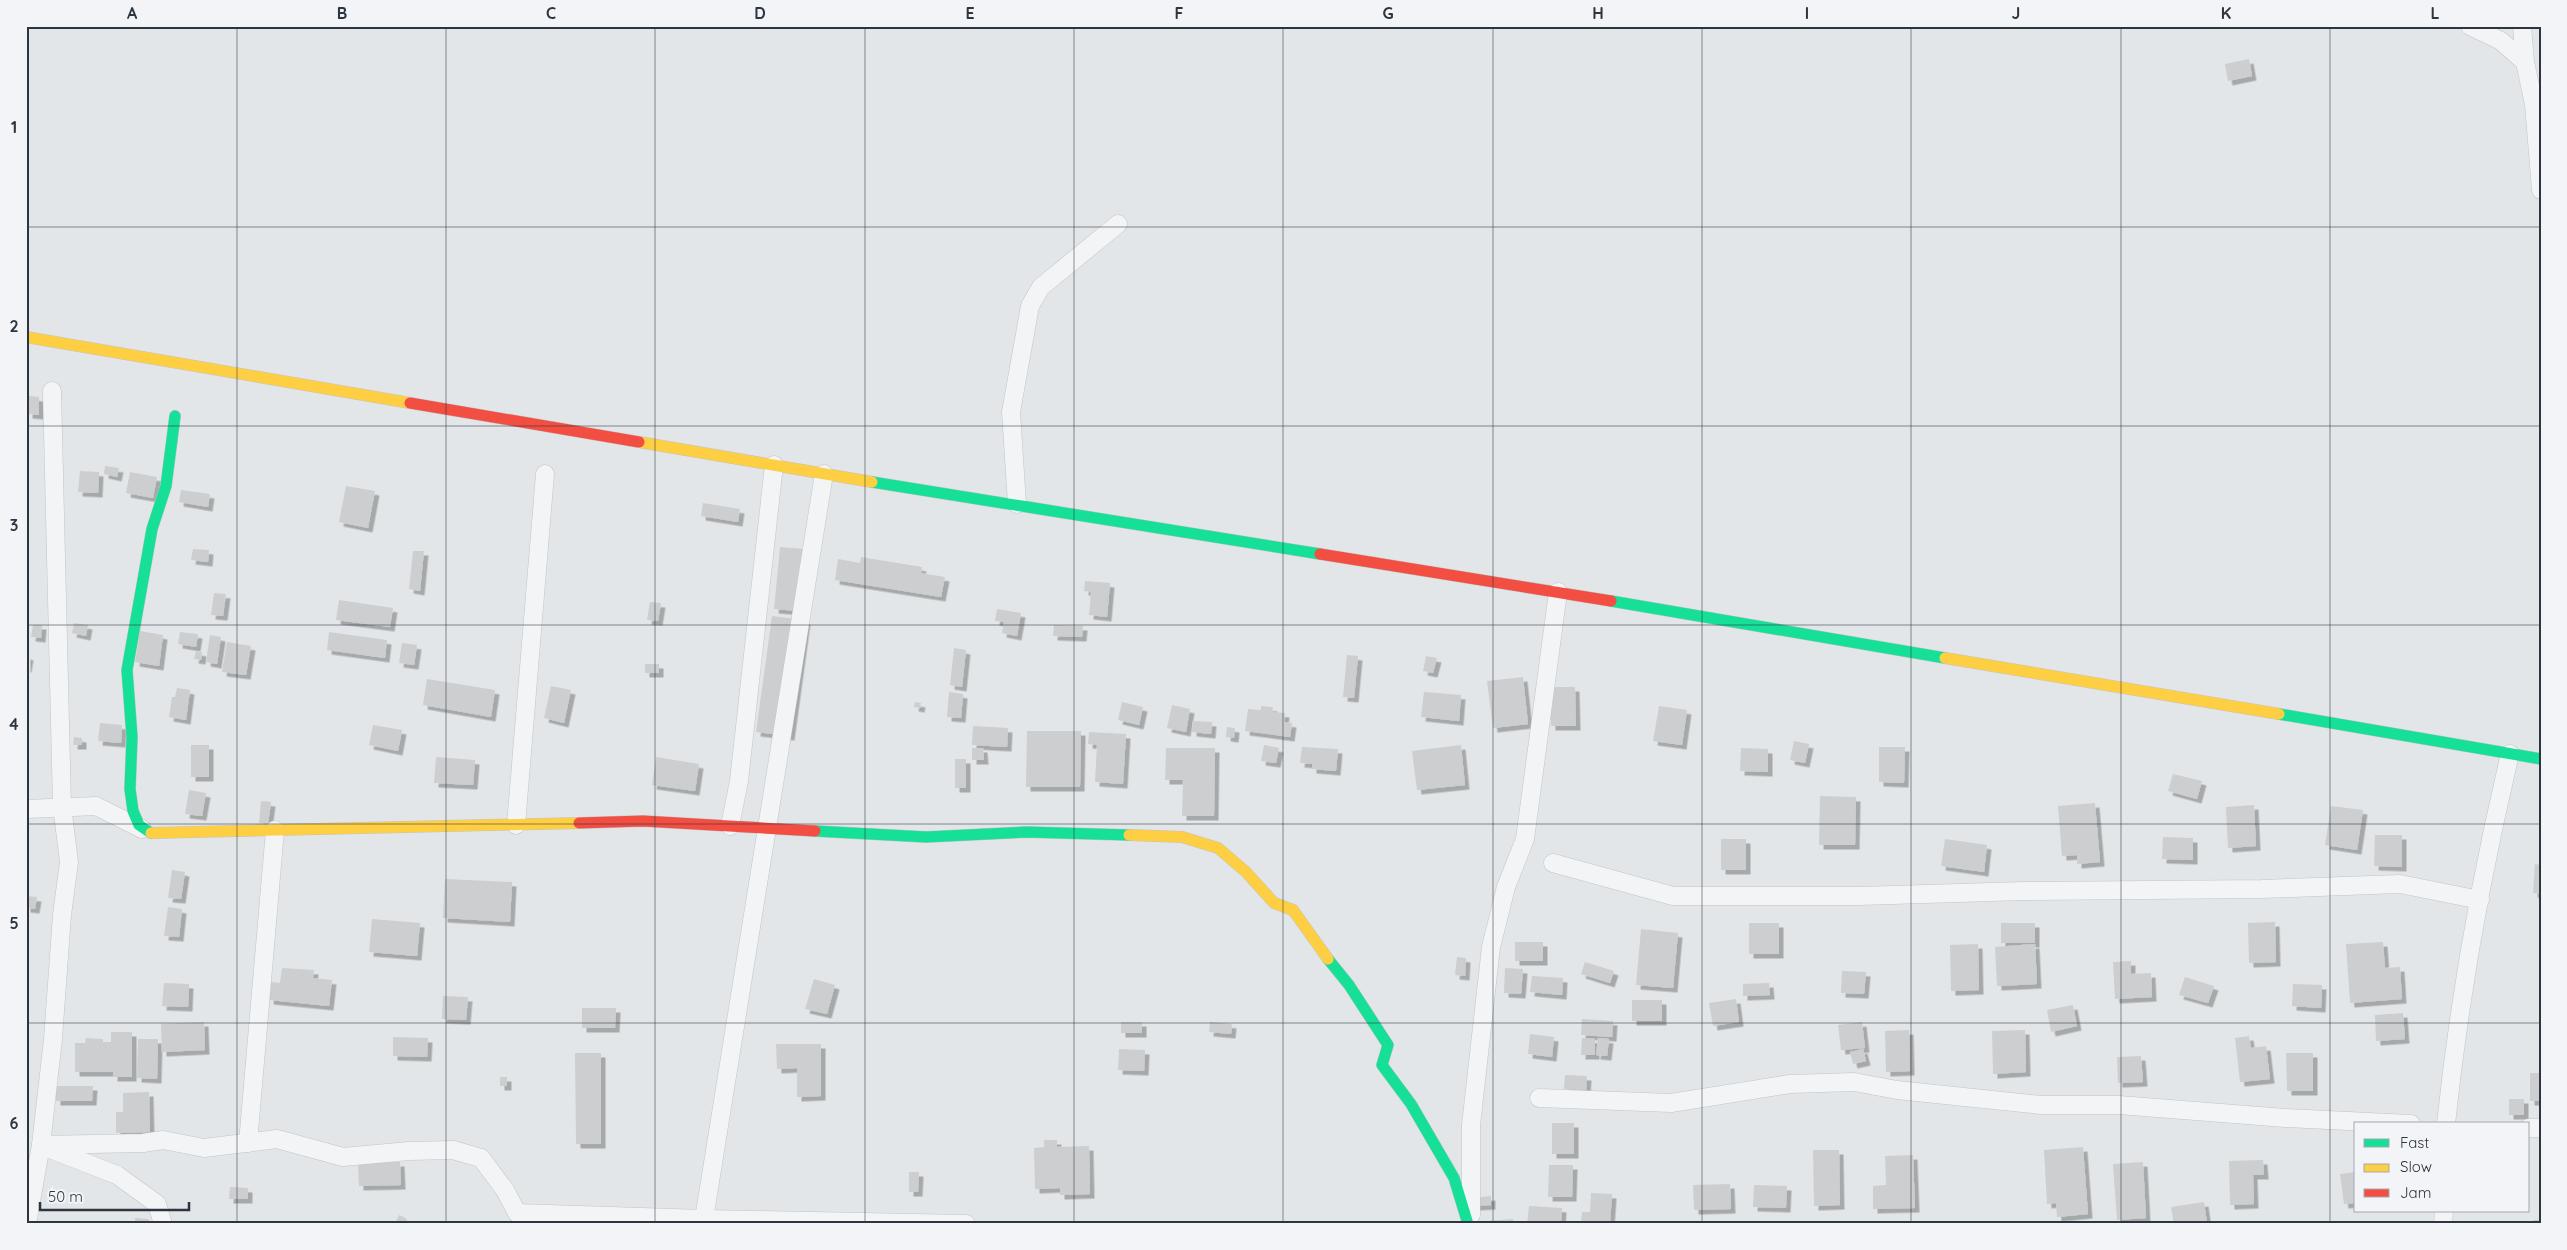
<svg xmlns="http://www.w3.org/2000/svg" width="2567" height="1250" viewBox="0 0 2567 1250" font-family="Quicksand,sans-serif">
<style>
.building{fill:#ccced0;filter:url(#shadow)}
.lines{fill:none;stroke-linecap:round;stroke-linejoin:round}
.street-casing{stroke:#c2c4c6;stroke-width:19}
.fast-casing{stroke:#c2c4c6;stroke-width:12}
.slow-casing{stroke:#c2c4c6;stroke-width:12}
.jam-casing{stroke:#c2c4c6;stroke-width:12}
.street{stroke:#f3f4f5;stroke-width:18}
.fast{stroke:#16e098;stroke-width:11}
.slow{stroke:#ffcf43;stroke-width:11}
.jam{stroke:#f24e42;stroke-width:11}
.grid{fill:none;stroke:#2c3540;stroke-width:1;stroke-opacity:0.55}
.neatline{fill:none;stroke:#2c3540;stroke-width:2}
.grid-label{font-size:16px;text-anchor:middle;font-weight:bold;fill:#2c3540}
</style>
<defs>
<filter id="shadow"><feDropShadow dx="4.5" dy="4.5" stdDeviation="0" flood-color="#0004"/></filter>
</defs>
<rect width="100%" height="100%" fill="#e3e6e8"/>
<!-- building -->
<g class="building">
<path d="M2249,59L2252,76L2228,81L2225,64Z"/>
<path d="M29,396L39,397V415L28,414Z"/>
<path d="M105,466L119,468L117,477L104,474Z"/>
<path d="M80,471L99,472L98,493L78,492Z"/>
<path d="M130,472L157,477L153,498L126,493Z"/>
<path d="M346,486L375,491L368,528L339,522Z"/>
<path d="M181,490L210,494L208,507L179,502Z"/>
<path d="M703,503L740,509L738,522L701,516Z"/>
<path d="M780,547L804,549L798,611L774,609Z"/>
<path d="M193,549L209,550L208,562L191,560Z"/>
<path d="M413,551H424L420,591L409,589Z"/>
<path d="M861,557L922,567L921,573L945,577L941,597L835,580L838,559L860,563Z"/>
<path d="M1085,581L1110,583L1107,617L1089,615L1091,592L1084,591Z"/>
<path d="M214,593L226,594L223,616L211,615Z"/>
<path d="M339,600L393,608L390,627L336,620Z"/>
<path d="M650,602L661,603L658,621L647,620Z"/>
<path d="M997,609L1021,613L1017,636L1002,633L1004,622L995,621Z"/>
<path d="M772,616L806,620L790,736L756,732Z"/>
<path d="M74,623L88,625L86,636L72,633Z"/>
<path d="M33,625H42L41,638L31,637Z"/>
<path d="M1054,625L1083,626L1082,637L1053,636Z"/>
<path d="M140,631L163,635L159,666L135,662Z"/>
<path d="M180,632L198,634L196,647L178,644Z"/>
<path d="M329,632L387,640L385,658L327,650Z"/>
<path d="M210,635L221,637L217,664L206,662Z"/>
<path d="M227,642L251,646L246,675L222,672Z"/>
<path d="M402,643L417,645L414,665L399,663Z"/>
<path d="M954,648L966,650L962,687L950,685Z"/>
<path d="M196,651L202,652L201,660L194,659Z"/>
<path d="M26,655L29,656L27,668H26Z"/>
<path d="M1347,655L1358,656L1354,698L1343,697Z"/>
<path d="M1426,656L1437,658L1433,673L1423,671Z"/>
<rect x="645" y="664" width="14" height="9"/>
<path d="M1523,677L1528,724L1493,728L1487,681Z"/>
<path d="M427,679L495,690L491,717L423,705Z"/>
<path d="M551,686L571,690L564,723L544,718Z"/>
<path d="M1550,687H1575L1576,726H1551Z"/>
<path d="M177,688L190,690L186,720L169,717L172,697H175Z"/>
<path d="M949,692L963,694L961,718L947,717Z"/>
<path d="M1424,692L1461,695L1459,721L1421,717Z"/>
<path d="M915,702L921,703L920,708L914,707Z"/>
<path d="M1122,702L1143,707L1139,725L1118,720Z"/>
<path d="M1172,705L1190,709L1186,732L1167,728Z"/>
<path d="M1261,706L1273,707L1272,712L1285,713L1284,722L1292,723L1290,737L1245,731L1248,709L1261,710Z"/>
<path d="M1659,706L1687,710L1682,745L1653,741Z"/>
<path d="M1193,721L1212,722L1211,734L1192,732Z"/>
<path d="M100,723L122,725L121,743L98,741Z"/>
<path d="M373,725L402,730L398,751L369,745Z"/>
<path d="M973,726L1008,728L1007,747L972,745Z"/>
<path d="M1227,727L1235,728L1234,738L1226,737Z"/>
<path d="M1027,731H1081L1080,787H1026Z"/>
<path d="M1089,732L1126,734L1123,784L1095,782L1097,745L1088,744Z"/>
<path d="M74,737L82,738V745H73Z"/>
<path d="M1794,741L1809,744L1805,763L1790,760Z"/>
<rect x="191" y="745" width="18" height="32"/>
<path d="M1264,745L1279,748L1276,763L1261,761Z"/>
<path d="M1461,745L1465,785L1417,790L1412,751Z"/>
<path d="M1302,747L1338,749L1336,771L1312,769V764L1300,763Z"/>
<path d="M1879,747H1905L1904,783L1879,782Z"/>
<path d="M972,748H983L984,760H972Z"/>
<path d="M1166,748H1215L1214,816H1182L1183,780H1165Z"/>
<path d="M1741,748L1768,749V772L1740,771Z"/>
<path d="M436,757L475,760L473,785L434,783Z"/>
<path d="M656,757L699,764L695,791L652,785Z"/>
<rect x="955" y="759" width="11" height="29"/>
<path d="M2173,774L2202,781L2197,799L2168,791Z"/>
<path d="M189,790L206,793L202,816L185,814Z"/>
<path d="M1820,796L1856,797L1855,845H1819Z"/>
<path d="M261,801L271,802L268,824L259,823Z"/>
<path d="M2095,803L2100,862L2077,864V855L2062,856L2058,806Z"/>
<path d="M2254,805L2256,846L2228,848L2226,807Z"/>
<path d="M2331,806L2363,810L2357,850L2325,845Z"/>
<path d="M2375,835H2402V867L2374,866Z"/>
<path d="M2163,837L2193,838V860L2162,859Z"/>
<rect x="1721" y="839" width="25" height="31"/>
<path d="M1945,839L1987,845L1984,872L1941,866Z"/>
<path d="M2535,864L2541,865V894L2533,893Z"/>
<path d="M172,870L185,872L181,899L168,898Z"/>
<path d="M445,879L512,882L510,922L443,918Z"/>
<path d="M26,896L37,897L35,909L26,908Z"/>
<path d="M168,907L182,909L179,937L164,936Z"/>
<path d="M372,919L420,923L417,956L369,952Z"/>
<path d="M2275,922L2276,962L2249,963L2248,923Z"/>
<rect x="1749" y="923" width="30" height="31"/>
<rect x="2001" y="923" width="34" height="20"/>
<path d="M1641,929L1678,933L1673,988L1636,985Z"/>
<rect x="1515" y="942" width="28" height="19"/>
<path d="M2383,942L2385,968L2400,967L2402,999L2350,1003L2346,944Z"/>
<path d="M1978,944L1979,990L1951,991L1950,945Z"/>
<path d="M2035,944L2037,984L1997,986L1995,947Z"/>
<path d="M1457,957L1466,958L1465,976L1455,975Z"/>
<path d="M2131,961V974L2151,973L2152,997L2115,999L2113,962Z"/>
<path d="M1585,962L1614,971L1610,983L1581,974Z"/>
<path d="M282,968L314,970L313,978L332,980L329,1006L269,1000L271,982L280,983Z"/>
<path d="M1505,968L1523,969L1521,994L1504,993Z"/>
<path d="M1842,971L1866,972L1864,994L1841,993Z"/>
<path d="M1532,976L1563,978L1562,995L1530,992Z"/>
<path d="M2185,977L2214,986L2208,1003L2179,995Z"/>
<path d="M814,979L835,985L827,1014L805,1009Z"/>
<path d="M164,983L189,984L188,1007L162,1006Z"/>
<path d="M1769,983L1770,995L1743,996V984Z"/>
<path d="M2293,984L2322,985L2321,1008L2292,1006Z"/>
<path d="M443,996L468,997L466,1020L442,1019Z"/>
<path d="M1736,999L1739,1022L1713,1026L1709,1003Z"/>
<rect x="1632" y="1000" width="30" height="21"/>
<path d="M2073,1005L2077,1026L2051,1032L2047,1010Z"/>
<path d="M582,1008H616L615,1028H582Z"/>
<path d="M2403,1013L2405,1039L2376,1041L2375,1015Z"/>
<path d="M1582,1019L1613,1021L1612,1037L1581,1035Z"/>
<path d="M204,1022L205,1050L162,1052L161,1024Z"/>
<rect x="1121" y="1022" width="21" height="11"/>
<path d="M1210,1022L1232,1024L1231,1034L1209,1032Z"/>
<path d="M1862,1022L1865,1048L1841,1050L1838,1025Z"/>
<path d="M1909,1030L1910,1071L1886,1072L1885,1031Z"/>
<path d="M2025,1030L2026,1072L1993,1074L1992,1031Z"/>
<path d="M111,1032H132V1077H113V1072H75V1043H85L86,1038L103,1039V1042H111Z"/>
<path d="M1530,1034L1554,1037L1552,1057L1528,1054Z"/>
<path d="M2249,1036L2251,1048L2266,1046L2270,1079L2240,1082L2235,1038Z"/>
<path d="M393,1037L428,1038L427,1057L393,1056Z"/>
<path d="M1582,1038L1595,1039V1055H1581Z"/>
<path d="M1598,1038L1609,1039L1607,1056L1596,1055Z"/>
<path d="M138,1039H158L157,1079L137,1078Z"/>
<path d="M776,1044H821V1096L797,1097V1068L777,1069Z"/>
<path d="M1119,1049L1145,1050L1144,1071L1118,1070Z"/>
<path d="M1863,1049L1866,1061L1853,1064L1850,1052Z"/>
<path d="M575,1053H601V1144H576Z"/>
<path d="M2286,1053H2313V1091H2287Z"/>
<path d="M2141,1056L2143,1082L2118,1083L2117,1057Z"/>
<rect x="2530" y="1073" width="11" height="28"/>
<path d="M1565,1075L1587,1076L1586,1090L1564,1089Z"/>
<rect x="500" y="1077" width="7" height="9"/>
<path d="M56,1086H93L92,1101H56Z"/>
<path d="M149,1092L150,1132L116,1133V1112H123V1093Z"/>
<rect x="2509" y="1099" width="15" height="16"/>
<rect x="1552" y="1123" width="22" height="31"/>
<path d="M1044,1140H1057V1147L1089,1146L1090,1194L1060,1195V1188L1035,1189L1034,1148L1044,1147Z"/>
<path d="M2083,1147L2088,1214L2057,1217L2056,1203L2047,1204L2044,1150Z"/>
<path d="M1813,1150H1839L1840,1205L1814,1206Z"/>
<path d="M1913,1155L1915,1208L1873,1209V1186L1886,1185L1885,1156Z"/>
<path d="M2263,1160L2264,1175H2253L2254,1204L2230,1205L2229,1161Z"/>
<path d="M400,1162L401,1185L359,1186L358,1163Z"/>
<path d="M2143,1162L2146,1218L2117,1220L2113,1164Z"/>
<path d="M1549,1165H1573L1572,1197H1548Z"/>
<path d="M909,1172H919L918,1192H909Z"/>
<path d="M2356,1172V1203L2344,1204L2340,1174Z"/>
<path d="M1730,1184L1731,1209L1694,1210L1693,1185Z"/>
<path d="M1754,1185L1787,1186L1786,1208L1753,1207Z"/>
<path d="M230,1187L248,1188V1199H229Z"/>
<path d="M1591,1193L1612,1194L1610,1224H1581L1582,1212H1590Z"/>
<path d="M1491,1196V1205L1475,1206L1474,1198Z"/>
<path d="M2204,1202L2207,1223L2174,1224L2171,1207Z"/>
<path d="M1529,1206L1562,1208L1561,1224H1527Z"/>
<path d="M399,1215L407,1219L405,1224L396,1222Z"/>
<path d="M135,1218L149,1219L148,1224H135Z"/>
<path d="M1513,1219V1224H1486V1221Z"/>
<rect x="2533" y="1220" width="8" height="4"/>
</g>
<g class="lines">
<defs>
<g id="street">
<path d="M2470,26L2501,41L2525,62L2534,104L2541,190"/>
<path d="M2522,26L2525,62"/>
<path d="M824,474L704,1219L966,1224"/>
<path d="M1017,504L1011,412L1030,306L1041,287L1118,224"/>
<path d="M26,809L96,806L142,829"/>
<path d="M516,825L545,474"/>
<path d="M730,826L739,781L774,465"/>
<path d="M1553,863L1673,896H1859L2024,891L2262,889L2400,884L2480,900"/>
<path d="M1539,1098L1671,1103L1790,1084L1854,1082L1897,1090L2041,1105H2119L2285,1118L2411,1124"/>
<path d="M2446,1124C2459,1000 2481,876 2510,754"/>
<path d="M2528,1128H2541"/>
<path d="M248,1143L275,830"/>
<path d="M41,1145L143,1143L163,1140L204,1148L277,1139L343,1157L409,1151L453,1150L481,1158L505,1190L517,1213L704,1219"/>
<path d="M50,1149L117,1175L157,1204L163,1224"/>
<path d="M1471,1215V1125L1491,947L1506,887L1525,839L1558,592"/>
<path d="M27,1224L41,1145L53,1039L62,915L69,862L62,806L52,391"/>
<path d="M2443,1224L2444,1211"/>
</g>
<g id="fast">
<path d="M872,482L1320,554"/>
<path d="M1611,601L1945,658"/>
<path d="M2279,714L2541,759"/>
<path d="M815,831L926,837L1026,832L1129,835"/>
<path d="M151,833L139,825L133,811L130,789L132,737L127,670L152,529L166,486L175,416"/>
<path d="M1328,959L1349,985L1388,1045L1382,1065L1411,1104L1454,1178L1468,1224"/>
</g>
<g id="slow">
<path d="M26,337L410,403"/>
<path d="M639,442L872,482"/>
<path d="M1945,658L2279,714"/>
<path d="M151,833L579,823"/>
<path d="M1129,835L1182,837L1218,848L1246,872L1274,903L1293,910L1328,959"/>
</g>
<g id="jam">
<path d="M410,403L639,442"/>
<path d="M1320,554L1611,601"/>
<path d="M579,823L643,821L815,831"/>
</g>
</defs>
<!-- street casing -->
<use href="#street" class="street-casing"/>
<!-- fast casing -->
<use href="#fast" class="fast-casing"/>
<!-- slow casing -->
<use href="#slow" class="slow-casing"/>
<!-- jam casing -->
<use href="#jam" class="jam-casing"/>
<!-- street -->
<use href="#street" class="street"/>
<!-- fast -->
<use href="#fast" class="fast"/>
<!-- slow -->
<use href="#slow" class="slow"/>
<!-- jam -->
<use href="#jam" class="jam"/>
</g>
<!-- grid -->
<path class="grid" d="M237,26V1224M446,26V1224M655,26V1224M865,26V1224M1074,26V1224M1283,26V1224M1493,26V1224M1702,26V1224M1911,26V1224M2121,26V1224M2330,26V1224M26,227H2541M26,426H2541M26,625H2541M26,824H2541M26,1023H2541"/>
<!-- border -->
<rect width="2567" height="1250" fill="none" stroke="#f2f4f7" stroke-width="55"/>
<!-- legend -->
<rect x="2354" y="1122" width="175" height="90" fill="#f2f4f7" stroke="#a3a8ae"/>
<rect x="2364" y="1139" width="25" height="8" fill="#16e098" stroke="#a3a8ae"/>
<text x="2400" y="1148" font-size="15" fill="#2c3540">Fast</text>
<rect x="2364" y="1164" width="25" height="8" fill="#ffcf43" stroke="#a3a8ae"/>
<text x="2400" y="1172" font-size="15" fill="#2c3540">Slow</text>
<rect x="2364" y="1189" width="25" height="8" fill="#f24e42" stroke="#a3a8ae"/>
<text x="2400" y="1198" font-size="15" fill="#2c3540">Jam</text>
<!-- scale -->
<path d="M40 1202v8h149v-8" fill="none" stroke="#2c3540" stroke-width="2.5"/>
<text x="48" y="1202" font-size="15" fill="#2c3540" stroke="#f2f4f7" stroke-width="4" paint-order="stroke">50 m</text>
<rect x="28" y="28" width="2512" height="1194" class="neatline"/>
<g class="grid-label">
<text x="132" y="19">A</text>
<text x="342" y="19">B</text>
<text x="551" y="19">C</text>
<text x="760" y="19">D</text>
<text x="970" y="19">E</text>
<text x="1179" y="19">F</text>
<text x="1388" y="19">G</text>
<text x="1598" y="19">H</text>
<text x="1807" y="19">I</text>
<text x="2016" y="19">J</text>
<text x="2226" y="19">K</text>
<text x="2435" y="19">L</text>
<text x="14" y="133">1</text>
<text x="14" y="332">2</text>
<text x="14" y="531">3</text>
<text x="14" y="730">4</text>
<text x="14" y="929">5</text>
<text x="14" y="1129">6</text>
</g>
</svg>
